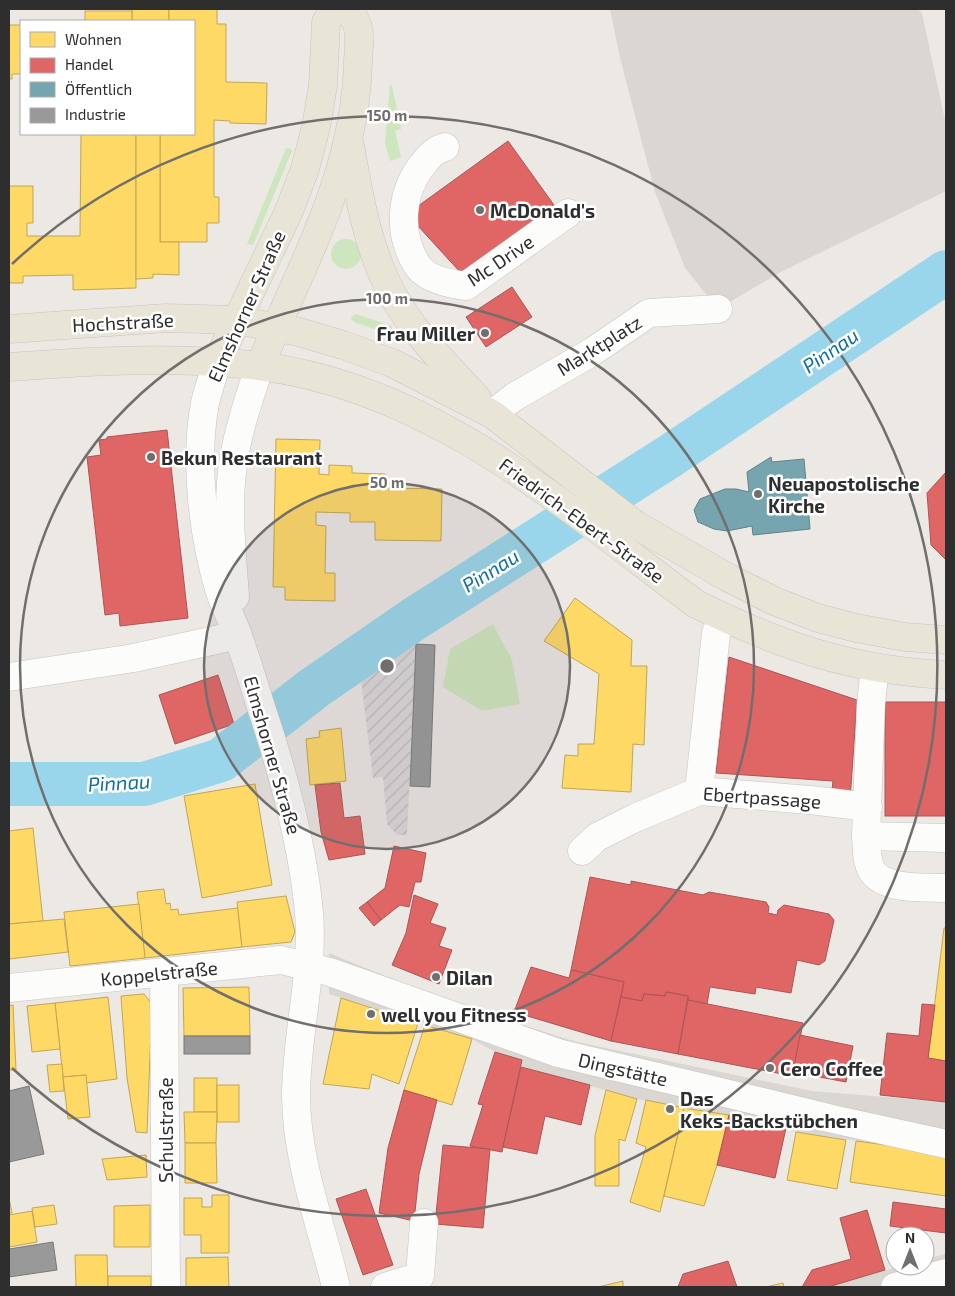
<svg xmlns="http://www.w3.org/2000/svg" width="955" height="1296" viewBox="0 0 955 1296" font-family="'Exo 2',sans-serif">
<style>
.industrial{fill:url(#industrial-furrows)}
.green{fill:#cee6be}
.plaza{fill:#dad6d2}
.homes{fill:#ffd966;stroke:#c0a655}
.shops{fill:#e06666;stroke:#ab5555}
.public{fill:#76a5af;stroke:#608188}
.industry{fill:#999;stroke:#797979}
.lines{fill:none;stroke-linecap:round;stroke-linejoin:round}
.river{stroke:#99d6ec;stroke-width:44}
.minor-casing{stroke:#c5c4c5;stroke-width:29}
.major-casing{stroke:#c6c5c4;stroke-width:29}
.minor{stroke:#fcfcfb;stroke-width:28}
.major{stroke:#e8e4d6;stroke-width:28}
.ring{fill:none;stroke:#706f6e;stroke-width:2.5}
.poi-dot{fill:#706f6e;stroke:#fff;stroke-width:2}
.labels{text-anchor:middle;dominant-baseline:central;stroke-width:5;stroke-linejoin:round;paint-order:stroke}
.poi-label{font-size:19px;font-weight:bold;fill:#2e2e2e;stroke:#fff;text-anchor:start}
.street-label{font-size:19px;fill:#2e2e2e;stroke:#fff}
.water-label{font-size:20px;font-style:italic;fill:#0d6fa3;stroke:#fff}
.centre{fill:#706f6e;stroke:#fff;stroke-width:2.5}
.ring-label{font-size:15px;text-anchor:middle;font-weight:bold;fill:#706f6e;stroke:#fff;stroke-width:5;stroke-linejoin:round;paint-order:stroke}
</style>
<defs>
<pattern id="industrial-furrows" width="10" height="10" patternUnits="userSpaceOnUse" patternTransform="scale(1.25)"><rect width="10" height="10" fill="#dcd9db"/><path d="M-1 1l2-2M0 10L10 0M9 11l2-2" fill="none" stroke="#bdbbbc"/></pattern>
</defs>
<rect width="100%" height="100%" fill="#ece8e4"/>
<!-- industrial -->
<path class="industrial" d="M416,644L407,835H397L387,824L383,777L373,778L361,680Z"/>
<!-- green -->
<g class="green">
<path d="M390,84L392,86L401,129L395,131L401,157L390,161L385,144Z"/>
<path d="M286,148L291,149L292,151L253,245L247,244Z"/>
<circle cx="346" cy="254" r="15"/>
<path d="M356,314L392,326L393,332L389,334L354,322L350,318Z"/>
<path d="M493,624L512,660L520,704L482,711L443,687L450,649Z"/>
</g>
<!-- plaza -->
<g class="plaza">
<path d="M610,9H917L922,13L946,125V191L779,273L718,309L685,268L655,192L620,58Z"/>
<path d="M329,953L449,1002L577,1042L812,1091L946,1102V1153L796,1132L729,1115L637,1099L521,1067L522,1060L495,1052L472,1039L329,994Z"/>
<path d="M946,1254V1287H828L900,1266H925V1259Z"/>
</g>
<!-- homes -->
<g class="homes">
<rect x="132" y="9" width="37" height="12"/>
<path d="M169,9H217V24H226V82L267,83L266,124L230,123V121L214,120V197H219V223H207V242H160V134H194V21H169Z"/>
<rect x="85" y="11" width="47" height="10"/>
<path d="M9,25H21V74H12V79H9Z"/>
<path d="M81,134H136V288L73,290V275L23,276V283H9V186H33V223H27V236H80Z"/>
<path d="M136,134H160V242H179V275L153,274V278L136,279Z"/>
<path d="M276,439L320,440L319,474L329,475V465L352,466V473L385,474V488L442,489L441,541L375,540V522H350V513L316,512V525L326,526L325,573H335V601L285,600V587H273Z"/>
<path d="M575,598L632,640L631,666H647L644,745L633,744L631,792L562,788L565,755L578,756V744H594L599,674L544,641Z"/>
<path d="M341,728L346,781L310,785L306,739L320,737L319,731Z"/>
<path d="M255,784L272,885L202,898L184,796Z"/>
<path d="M33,828L43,921L9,924V831Z"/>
<path d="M164,889L166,904L170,903L171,910L178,909L179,915L238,908L242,947L145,958L137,892Z"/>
<path d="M286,896L295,932L291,942L242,947L237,902Z"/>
<path d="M139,904L145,958L70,966L64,912Z"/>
<path d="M64,919L68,952L9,959V924Z"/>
<path d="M944,928H946V1061L928,1058Z"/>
<path d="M249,987L250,1036H184L183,988Z"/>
<path d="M144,994L152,1004L147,1133L136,1132L127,1078L121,996Z"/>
<path d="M108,997L117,1079L86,1083V1075L63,1077L55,1003Z"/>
<path d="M341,998L418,1023L399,1084L372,1074L369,1089L323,1084Z"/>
<path d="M55,1003L60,1049L32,1052L27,1006Z"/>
<path d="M13,1005L16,1070H9V1006Z"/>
<path d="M425,1025L472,1039L452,1105L404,1090Z"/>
<path d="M62,1064L64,1091L50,1092L47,1065Z"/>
<path d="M86,1075L90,1117L68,1119L63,1077Z"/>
<rect x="194" y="1078" width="23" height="34"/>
<rect x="217" y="1085" width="22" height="37"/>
<path d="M606,1090L637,1099L625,1141L619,1139V1186H595V1136Z"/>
<path d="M646,1100L684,1108L660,1212L630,1202L646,1147L636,1143Z"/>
<path d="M684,1108L729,1115L717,1165L704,1206L664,1196Z"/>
<path d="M184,1112H217L216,1143H185Z"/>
<path d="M796,1132L846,1140L837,1189L787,1180Z"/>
<path d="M856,1141L946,1153V1196L850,1182Z"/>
<path d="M185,1143H216L217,1183H185Z"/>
<path d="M146,1155L147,1177L107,1180L102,1159Z"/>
<path d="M212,1195H229V1253H201V1235H184V1198H202V1207H212Z"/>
<path d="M9,1198L12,1213H9Z"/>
<path d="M54,1205L57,1224L35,1227L32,1208Z"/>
<path d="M150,1205V1247H114V1206Z"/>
<path d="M32,1211L37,1242L9,1247V1215Z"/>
<path d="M75,1255H107L108,1287H76Z"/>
<path d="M228,1257L229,1287H186V1258Z"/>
<rect x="108" y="1276" width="43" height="11"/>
<path d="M623,1281V1287H598Z"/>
<path d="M783,1283L784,1287H766Z"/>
</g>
<!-- shops -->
<g class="shops">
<path d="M508,141L554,205L461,273L407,214Z"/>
<path d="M512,287L532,317L486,347L466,317Z"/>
<path d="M167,430L188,618L120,626L119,613L105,615L87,457L101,455L99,440L107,439V437Z"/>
<path d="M946,472V560L931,545L927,493Z"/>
<path d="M729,657L857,700L850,800L831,798L833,781L716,773Z"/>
<path d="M218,675L234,724L175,744L159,695Z"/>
<rect x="885" y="702" width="61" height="114"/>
<path d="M340,783L344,818L360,816L365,854L329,860L321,832L315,785Z"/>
<path d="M394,846L426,853L421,882H415L409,907L400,905L381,920L367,902L385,888Z"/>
<path d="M590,877L631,885V881L703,895L709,892L766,902L769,907L768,913L777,915L778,910L784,905L829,914L834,920L825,961L819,965L797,960L791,993L756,987L755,994L710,987L707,1004L688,1000V996L666,992L665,996L644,994L642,1001L621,997L624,982L571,970Z"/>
<path d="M414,895L438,904L430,923L446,928L439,946L452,950L439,984L392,965L406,933Z"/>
<path d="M367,902L381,920L374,926L359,908Z"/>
<path d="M531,967L569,978L571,970L624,982L611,1041L514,1012Z"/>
<path d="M666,992L688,996L678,1054L611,1041L621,997L642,1001L644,994L665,996Z"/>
<path d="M688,1000L803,1023L793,1076L678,1054Z"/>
<path d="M922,1004L935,1005L928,1058L946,1061V1102L880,1095L887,1033L919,1036Z"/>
<path d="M800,1035L853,1046L846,1082L793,1072Z"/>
<path d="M495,1052L522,1060L502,1152L470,1146L483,1105L478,1104Z"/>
<path d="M521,1067L590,1085L581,1125L545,1116L537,1154L503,1147Z"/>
<path d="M404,1090L437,1100L419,1174L414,1221L379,1213L388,1148Z"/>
<path d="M729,1115L786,1128L775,1178L717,1165Z"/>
<path d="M443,1145L490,1149L483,1228L435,1224Z"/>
<path d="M366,1189L393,1265L363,1275L336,1199Z"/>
<path d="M893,1202L946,1209V1233L890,1226Z"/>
<path d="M867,1210L885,1270L828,1287H802L812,1270L851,1259L840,1218Z"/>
<path d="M728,1261L737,1287H678L683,1274Z"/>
</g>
<!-- public -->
<path class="public" d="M771,457L772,462L804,459L810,529L753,535L752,526L727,531L714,529L698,522L694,510L700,499L725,489H736L749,492L747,472Z"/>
<!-- industry -->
<g class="industry">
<path d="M416,644L435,645L430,787L410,786Z"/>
<rect x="184" y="1036" width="66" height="18"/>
<path d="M29,1086L44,1154L9,1162V1091Z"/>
<path d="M53,1242L57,1270L9,1277V1249Z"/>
</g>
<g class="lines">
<!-- river -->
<path class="river" d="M9,784H144L221,760L314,688L414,619L670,456L946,272"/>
<defs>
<g id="minor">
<path d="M445,147C435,150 430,155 424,163C400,192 397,233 417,265C426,279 450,284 466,286L568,213"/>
<path d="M217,362C213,376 208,390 205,403C194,461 203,537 220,592C225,607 233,621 238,636C246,658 253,681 260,704C282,769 300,834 308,902C316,967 296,1032 296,1097C297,1163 321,1224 336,1287"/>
<path d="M492,414L514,397L592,352L649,313L718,309"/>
<path d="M235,597C232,552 226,503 234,458C239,427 249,397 260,366"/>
<path d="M875,668L871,703L866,836C867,847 866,861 872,871C886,891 925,887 946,888"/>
<path d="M9,677L134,658L238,635"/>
<path d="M699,791L716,633L723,618"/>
<path d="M866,836L946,838"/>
<path d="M582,851L597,837L635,818L699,791L810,800L868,807"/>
<path d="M164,973L166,1287"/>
<path d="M9,988L281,960L330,972L558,1053L837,1120L946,1144"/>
<path d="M385,1287L420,1276L424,1223"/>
<path d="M895,1287L946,1273"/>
</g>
<g id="major">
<path d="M350,146C358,189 365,234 383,275C403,323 443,361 477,398"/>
<path d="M9,329L166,318L237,320L299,332L343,345L392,363L492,414L636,525L727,577L774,601L818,618L856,628L905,637L946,640"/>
<path d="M217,362L289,211L305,169L316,127L323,85L326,22L335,9"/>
<path d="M260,366C301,264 355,176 358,62C359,39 363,28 348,9"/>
<path d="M9,367C91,361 176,356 259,366C430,387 563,505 696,604C781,646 850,670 946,675"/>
</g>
</defs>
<!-- minor casing -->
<use href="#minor" class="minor-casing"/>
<!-- major casing -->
<use href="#major" class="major-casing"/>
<!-- minor -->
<use href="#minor" class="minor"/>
<!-- major -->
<use href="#major" class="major"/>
</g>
<!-- distance rings -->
<circle cx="387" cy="666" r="183" fill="#706f6e" fill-opacity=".12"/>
<g class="ring">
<circle cx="387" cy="666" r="183"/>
<circle cx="387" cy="666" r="367"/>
<path d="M12 264A550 550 0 1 1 12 1068"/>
</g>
<!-- markers -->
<g class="poi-dot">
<circle cx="480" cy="210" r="5"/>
<circle cx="485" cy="333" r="5"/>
<circle cx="151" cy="457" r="5"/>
<circle cx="758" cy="494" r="5"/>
<circle cx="436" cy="977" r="5"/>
<circle cx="371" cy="1014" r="5"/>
<circle cx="770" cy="1068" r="5"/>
<circle cx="670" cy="1109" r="5"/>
</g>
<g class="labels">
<!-- poi labels -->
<g class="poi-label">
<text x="490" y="210">McDonald's</text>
<text x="475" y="333" text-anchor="end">Frau Miller</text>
<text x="161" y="457">Bekun Restaurant</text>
<text x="768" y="483">Neuapostolische<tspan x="768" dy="22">Kirche</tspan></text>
<text x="446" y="977">Dilan</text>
<text x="381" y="1014">well you Fitness</text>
<text x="780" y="1068">Cero Coffee</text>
<text x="680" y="1098">Das<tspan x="680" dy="22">Keks-Backstübchen</tspan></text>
</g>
<!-- street labels -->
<g class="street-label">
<text transform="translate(500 260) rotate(-34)">Mc Drive</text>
<text transform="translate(246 306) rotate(-66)">Elmshorner Straße</text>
<text transform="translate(123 322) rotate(-3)">Hochstraße</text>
<text transform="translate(599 345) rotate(-32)">Marktplatz</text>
<text transform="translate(582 520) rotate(36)">Friedrich-Ebert-Straße</text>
<text transform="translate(273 755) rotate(74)">Elmshorner Straße</text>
<text transform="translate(762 797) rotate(4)">Ebertpassage</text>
<text transform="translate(159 973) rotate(-6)">Koppelstraße</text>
<text transform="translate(623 1069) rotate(13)">Dingstätte</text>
<text transform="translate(165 1130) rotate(-90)">Schulstraße</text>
</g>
<!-- water labels -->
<g class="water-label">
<text transform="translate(830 350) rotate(-34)">Pinnau</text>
<text transform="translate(490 570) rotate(-32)">Pinnau</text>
<text transform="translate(119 782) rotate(-3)">Pinnau</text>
</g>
</g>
<circle cx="387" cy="666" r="8" class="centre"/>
<g class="ring-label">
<text x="387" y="121">150 m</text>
<text x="387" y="304">100 m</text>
<text x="387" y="488">50 m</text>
</g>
<!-- border -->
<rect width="955" height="1296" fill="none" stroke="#2e2e2e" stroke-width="20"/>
<!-- legend -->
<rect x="20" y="20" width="175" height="115" fill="#ffffff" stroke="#ababab"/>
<rect x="30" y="32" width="25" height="15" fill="#ffd966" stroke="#ababab"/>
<text x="65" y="45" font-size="15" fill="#2e2e2e">Wohnen</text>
<rect x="30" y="58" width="25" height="15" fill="#e06666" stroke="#ababab"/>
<text x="65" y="70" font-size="15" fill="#2e2e2e">Handel</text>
<rect x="30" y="82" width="25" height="15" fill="#76a5af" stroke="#ababab"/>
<text x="65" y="95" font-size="15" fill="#2e2e2e">Öffentlich</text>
<rect x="30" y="108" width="25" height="15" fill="#999999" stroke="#ababab"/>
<text x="65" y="120" font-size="15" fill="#2e2e2e">Industrie</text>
<!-- north arrow -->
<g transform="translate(910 1251)"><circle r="24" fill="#ffffff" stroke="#ababab"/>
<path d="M0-4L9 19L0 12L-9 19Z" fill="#706f6e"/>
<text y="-8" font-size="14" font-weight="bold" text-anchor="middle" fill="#2e2e2e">N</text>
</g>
</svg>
